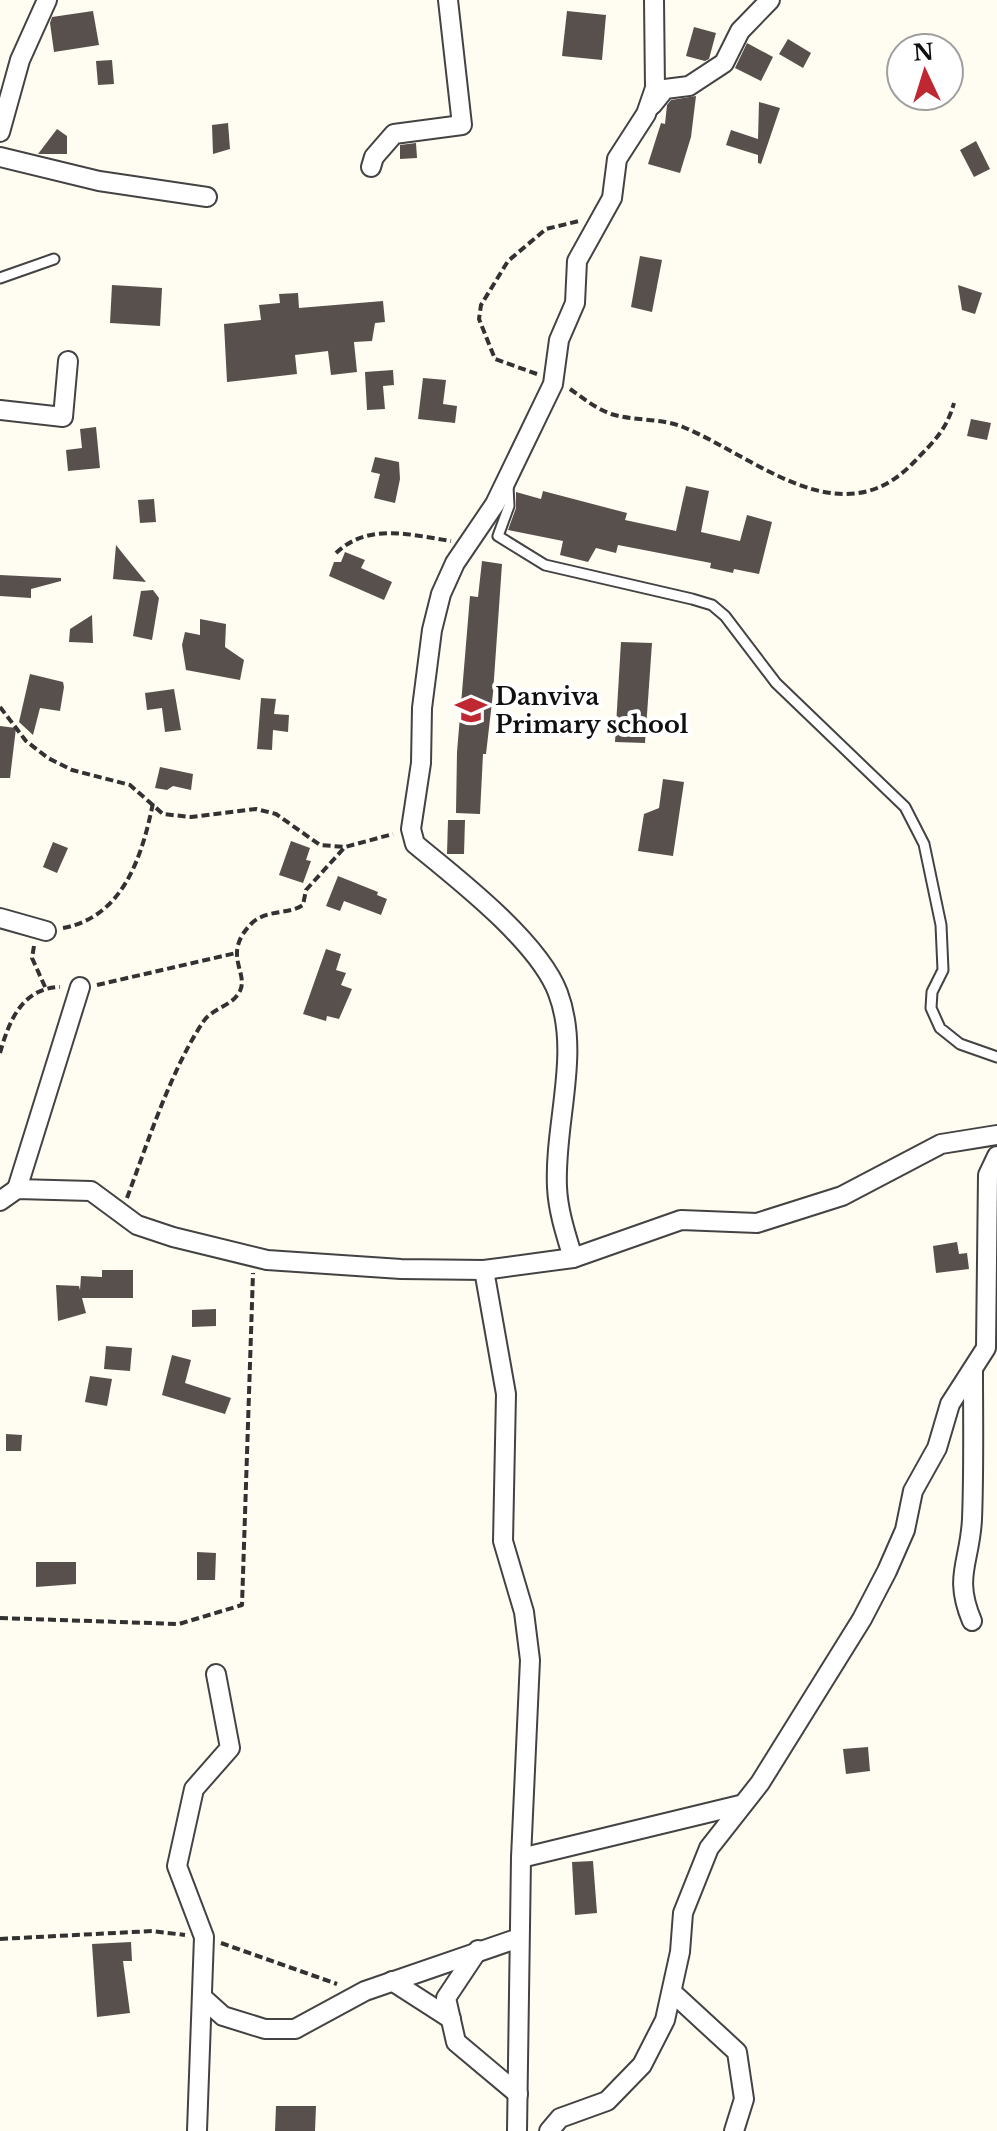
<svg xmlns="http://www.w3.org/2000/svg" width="997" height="2131" viewBox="0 0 997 2131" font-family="'Libre Baskerville',serif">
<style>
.building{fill:#58504c}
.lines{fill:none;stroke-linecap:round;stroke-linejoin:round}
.service-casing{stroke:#434343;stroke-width:13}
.minor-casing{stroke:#434343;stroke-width:22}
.path{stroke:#323232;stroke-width:4;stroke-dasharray:8 4;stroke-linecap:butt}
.service{stroke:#fff;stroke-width:9}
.minor{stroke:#fff;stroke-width:18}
.labels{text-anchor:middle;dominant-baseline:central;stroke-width:8;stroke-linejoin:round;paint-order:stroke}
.poi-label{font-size:24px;font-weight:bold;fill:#101010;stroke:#fff;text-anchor:start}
</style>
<rect width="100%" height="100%" fill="#fffcf2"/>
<!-- building -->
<g class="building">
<path d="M93,11L99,45L54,52L50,23L52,17Z"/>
<path d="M567,11L606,15L602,60L562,56Z"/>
<path d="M694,27L716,33L709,59L705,61L686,56Z"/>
<path d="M788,39L811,53L803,68L779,54Z"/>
<path d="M747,43L773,57L761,81L735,68Z"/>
<path d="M112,60L114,84L98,85L96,61Z"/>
<path d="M696,96L691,137L680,173L648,164L661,123L665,124L667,105L671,100Z"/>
<path d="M759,102L780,108L761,164L758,163V155L726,145L731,130L758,139Z"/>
<path d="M228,123L230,149L213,154L212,125Z"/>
<path d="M57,129L67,136V154H38Z"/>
<path d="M976,141L990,169L974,177L960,150Z"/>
<path d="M416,143L417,158L400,159V145Z"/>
<path d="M640,256L662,260L652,312L631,307Z"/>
<path d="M112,285L162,288L160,326L110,323Z"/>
<path d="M958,285L982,293L975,314L962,310Z"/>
<path d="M298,293L299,308L383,301L385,322L375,323L372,341L354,342L357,372L331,375L328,351L295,355L297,374L227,382L224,324L261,320L259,305L280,303L279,294Z"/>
<path d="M393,370L394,385L383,386L385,409L367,410L365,372Z"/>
<path d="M423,378L446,380L443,404L457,406L455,423L418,419Z"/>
<path d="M971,419L991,423L987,440L967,436Z"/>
<path d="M96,427L100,468L68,471L66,450L82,448L80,429Z"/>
<path d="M375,457L399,462L400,479L395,503L374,498L380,474L371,472Z"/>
<path d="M686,486L709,491L701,532L740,541L747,515L772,522L759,574L734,569L733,573L710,568L711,563L618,545L616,553L596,548L588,562L560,555L563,541L508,530L516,508V492L541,499L543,491L627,513L625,520L676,531Z"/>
<path d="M154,499L156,522L140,523L138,500Z"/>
<path d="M116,545L128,560L146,582L113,579Z"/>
<path d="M345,552L365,560L361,568L392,582L384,600L329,576L334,562H341Z"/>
<path d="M482,561L502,564L493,693L486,754H483L480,814L456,813L457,752L470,596L478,597Z"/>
<path d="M0,575L61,578V581L31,589V598L0,596Z"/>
<path d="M153,590L159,598L152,640L133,636L141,591Z"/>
<path d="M92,615L93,643L69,642L70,629Z"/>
<path d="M200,619L226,624L225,647L244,660L240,680L186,670L182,645L185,632L200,635Z"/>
<path d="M621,642L652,643L645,743L615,742Z"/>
<path d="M30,674L63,682L64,687L60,711L40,708L33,735L19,722Z"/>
<path d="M174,689L181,730L165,732L162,708L147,710L145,693Z"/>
<path d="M261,698L276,699L274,714L289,715L288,732L273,730L272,750L257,749Z"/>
<path d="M0,726L16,728L10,778H0Z"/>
<path d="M160,767L193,774L191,790L173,786L167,790L155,788Z"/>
<path d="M663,779L684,782L673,856L638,851L644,814L659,808Z"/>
<path d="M448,820H465L464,854H447Z"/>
<path d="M291,841L310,848L306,860L311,861L303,883L279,875Z"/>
<path d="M53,842L68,848L57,873L43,867Z"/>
<path d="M338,876L378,892L377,895L387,899L381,915L344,901L340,911L326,906Z"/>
<path d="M326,949L341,954L336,970L346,973L341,985L352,989L339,1019L327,1016L326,1021L303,1014Z"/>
<path d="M957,1242L959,1254L967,1253L969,1269L936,1273L933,1246Z"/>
<path d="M102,1270H133V1298H82L86,1313L58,1321L56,1285L79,1286L80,1290L81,1276L102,1277Z"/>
<path d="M216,1309V1326L192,1327V1310Z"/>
<path d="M106,1346L132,1348L130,1371L104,1369Z"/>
<path d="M172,1355L191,1360L185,1383L231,1398L225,1414L162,1395Z"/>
<path d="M90,1376L112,1379L107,1406L85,1402Z"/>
<path d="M6,1434L22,1435L21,1451H6Z"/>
<path d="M197,1552L216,1553L215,1580H197Z"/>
<path d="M36,1562H76V1584L36,1587Z"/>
<path d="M868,1747L870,1771L846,1774L843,1749Z"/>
<path d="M593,1861L597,1913L575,1915L572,1862Z"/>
<path d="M131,1942L132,1961H123L130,2013L97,2017L92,1944Z"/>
<path d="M276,2106H316L315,2131H275Z"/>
</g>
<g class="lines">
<defs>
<g id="service">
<path d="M0,278L54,259"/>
<path d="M508,486L509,506L498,536L545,565L692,599L712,605L725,616L776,683L905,807L924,844L941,925L943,970L932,992L931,1008L940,1028L960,1044L997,1057"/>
</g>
<g id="minor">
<path d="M652,105L665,89L689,86L724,63L740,31L770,0"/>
<path d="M0,132L20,60L47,0"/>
<path d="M0,157L99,181L207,197"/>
<path d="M371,167L374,157L394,134L462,125L448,0"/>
<path d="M0,410L63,417L68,361"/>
<path d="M0,918L46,931"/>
<path d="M17,1189L80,987"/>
<path d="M0,1201L17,1189L91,1191L137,1225L173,1237L267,1260L401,1269L484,1270L573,1258L681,1220L757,1223L842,1196L941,1144L997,1135"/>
<path d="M573,1258C566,1235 558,1211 557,1187C554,1123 581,1054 558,993C539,942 458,879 415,844L411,829L421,763L422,708L432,630L441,594L455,563L495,504L553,384L559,340L575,303L577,261L612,198L617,159L646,114L655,88L654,0"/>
<path d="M484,1270L506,1394L503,1541L524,1612L530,1660L521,1858L517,2131"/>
<path d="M972,1621C953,1576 970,1563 972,1519C974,1470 973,1420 973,1371"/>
<path d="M521,1858L740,1805"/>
<path d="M478,1950L446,1998L456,2042L518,2094"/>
<path d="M392,1981L451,2019"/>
<path d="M673,1993L737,2052L744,2099L734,2131"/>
<path d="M203,1998L223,2016L265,2029H295L365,1991L519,1938"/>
<path d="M197,2131L204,1937L177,1866L194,1789L230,1748L216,1674"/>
<path d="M549,2131L560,2118L607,2101L642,2065L665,2020L680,1952L683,1913L709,1848L760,1783L862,1619L887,1571L905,1530L913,1491L937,1448L950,1404L986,1348L988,1175L997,1156"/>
</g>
</defs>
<!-- service casing -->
<use href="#service" class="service-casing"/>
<!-- minor casing -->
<use href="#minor" class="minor-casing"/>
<!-- path -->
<g class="path">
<path d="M537,374L495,359L479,319L481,305L508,261L546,229L579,221"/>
<path d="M570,389C583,398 595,408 611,414C634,421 661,418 683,427C756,457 841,539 914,462C934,441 946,431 954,403"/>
<path d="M336,553C369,522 410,535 451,541"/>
<path d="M0,707L26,741L48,758L72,770L130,785L163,814L191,817L256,809L276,814L320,845L345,847L393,834"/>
<path d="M63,928C123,917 142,857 153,803"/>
<path d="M34,946L32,958L46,989"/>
<path d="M97,985L236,953"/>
<path d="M0,1053C9,1021 22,988 60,987"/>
<path d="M127,1198C148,1142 170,1072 203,1022C212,1008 233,1006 240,991C249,972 221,954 252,923C267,909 288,915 303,905L306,890L344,848"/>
<path d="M0,1618L179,1624L242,1605L253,1273"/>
<path d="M0,1939L152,1931L185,1935"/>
<path d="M221,1943L337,1984"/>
</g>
<!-- service -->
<use href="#service" class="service"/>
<!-- minor -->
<use href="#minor" class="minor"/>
</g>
<!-- icons -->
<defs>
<symbol id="school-bare" viewBox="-9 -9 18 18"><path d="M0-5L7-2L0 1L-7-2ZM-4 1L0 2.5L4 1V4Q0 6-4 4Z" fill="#bf2832" stroke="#fff" stroke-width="2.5" paint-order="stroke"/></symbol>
</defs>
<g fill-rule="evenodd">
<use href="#school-bare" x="449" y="688" width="44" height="44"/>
</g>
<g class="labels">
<!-- poi labels -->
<g class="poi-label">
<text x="495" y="696">Danviva<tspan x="495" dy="28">Primary school</tspan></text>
</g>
</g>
<!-- north arrow -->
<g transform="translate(925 72) rotate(356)"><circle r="38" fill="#ffffff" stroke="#9f9f9f" stroke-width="2"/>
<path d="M0-6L14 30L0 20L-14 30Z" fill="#bf2832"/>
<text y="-12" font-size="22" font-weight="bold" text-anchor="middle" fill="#101010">N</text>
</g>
</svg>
